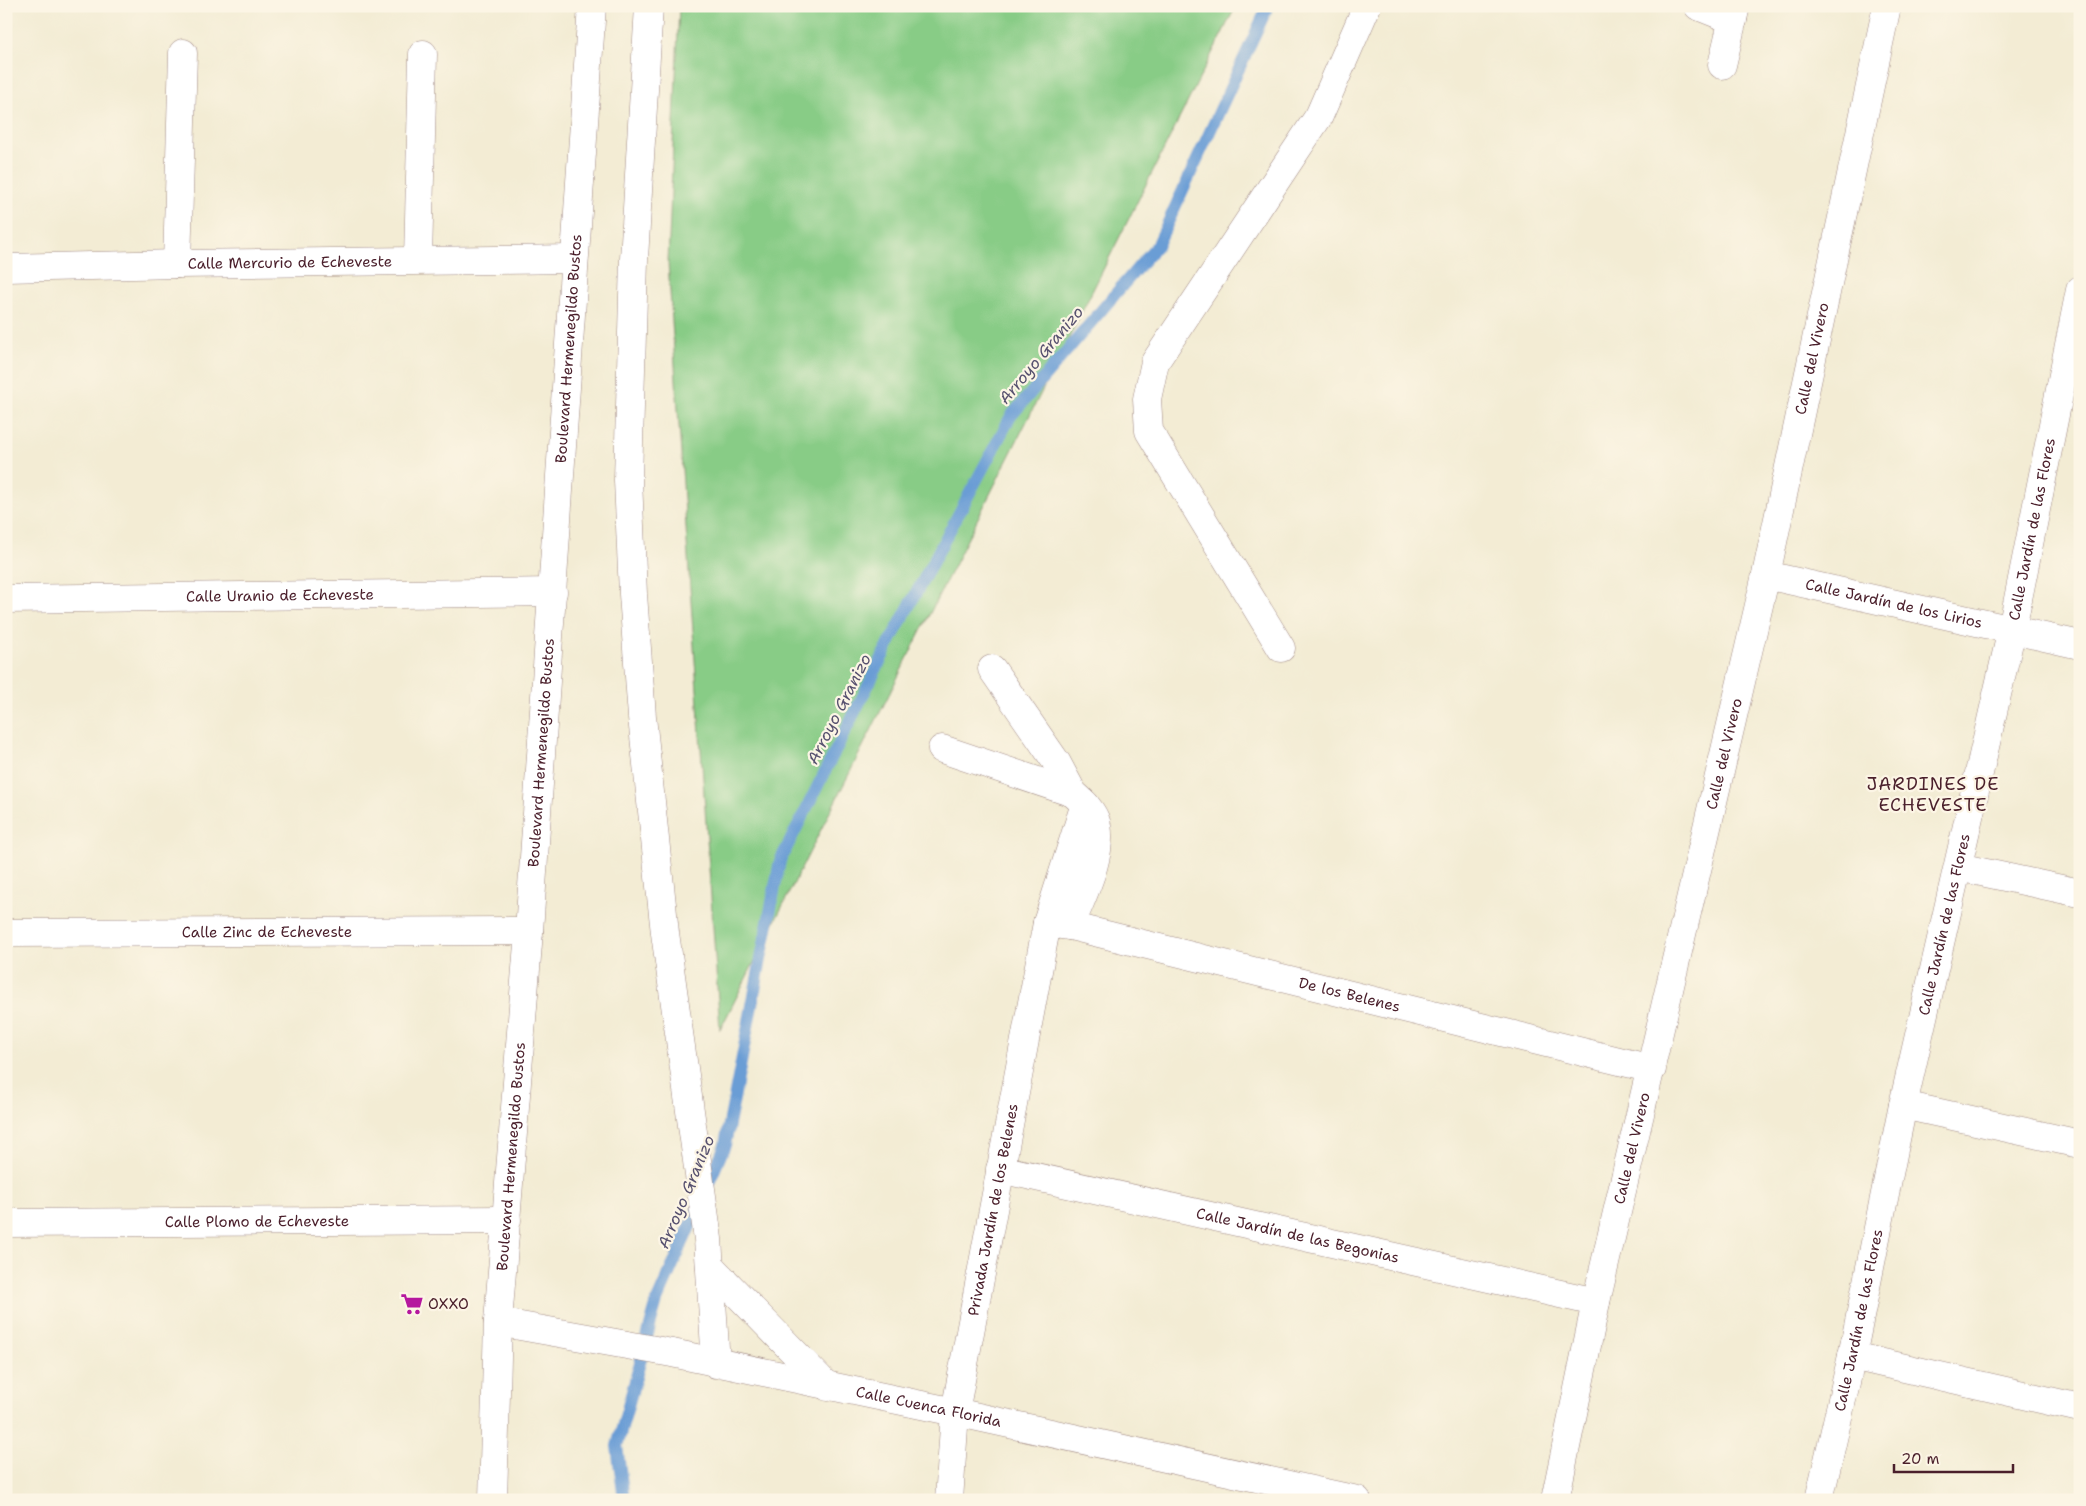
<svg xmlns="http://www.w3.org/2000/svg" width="2086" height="1506" viewBox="0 0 2086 1506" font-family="'Shantell Sans',sans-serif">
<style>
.green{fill:#88cc86;stroke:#697658}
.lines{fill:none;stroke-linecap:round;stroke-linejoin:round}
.stream{stroke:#6a9dd5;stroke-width:12}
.minor-casing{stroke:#9e8680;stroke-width:29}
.tertiary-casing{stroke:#9e8680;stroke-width:29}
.minor{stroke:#fff;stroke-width:28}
.tertiary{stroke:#fff;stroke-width:28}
.labels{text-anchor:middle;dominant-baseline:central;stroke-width:4.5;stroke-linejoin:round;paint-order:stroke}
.street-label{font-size:15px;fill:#4a1f2b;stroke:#fcf5e5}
.poi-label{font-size:15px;fill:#4a1f2b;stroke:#fcf5e5;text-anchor:start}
.water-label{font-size:16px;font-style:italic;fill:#57516f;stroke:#fcf5e5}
.quarter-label{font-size:18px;letter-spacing:1px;fill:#4a1f2b;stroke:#fcf5e5}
</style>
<rect width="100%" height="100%" fill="#fcf5e5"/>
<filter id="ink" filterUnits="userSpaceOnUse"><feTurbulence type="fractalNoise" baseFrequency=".02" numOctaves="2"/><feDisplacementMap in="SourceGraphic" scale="10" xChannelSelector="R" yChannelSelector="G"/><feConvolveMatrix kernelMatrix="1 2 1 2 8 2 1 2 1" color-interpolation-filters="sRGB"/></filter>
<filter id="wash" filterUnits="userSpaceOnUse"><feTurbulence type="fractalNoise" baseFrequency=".0096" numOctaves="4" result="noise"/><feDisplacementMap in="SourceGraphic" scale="20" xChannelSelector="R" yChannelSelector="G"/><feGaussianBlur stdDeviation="1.12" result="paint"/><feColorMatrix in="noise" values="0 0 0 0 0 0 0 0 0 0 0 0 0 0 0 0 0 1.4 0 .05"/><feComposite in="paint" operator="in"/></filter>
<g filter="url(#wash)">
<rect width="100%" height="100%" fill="#f3ecd4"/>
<!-- green -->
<path class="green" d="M679,6H1236L720,1030L668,262Z"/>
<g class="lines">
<!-- stream -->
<g class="stream">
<path d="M707,1188L725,1145L780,861L892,638L1011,416L1158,244L1268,6"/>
<path d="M624,1500L617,1446L657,1301L699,1206"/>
</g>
</g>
</g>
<g filter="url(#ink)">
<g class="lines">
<defs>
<g id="minor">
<path d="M1698,6L1733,20"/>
<path d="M1722,65L1736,6"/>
<path d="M418,260L423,54"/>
<path d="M177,264L183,53"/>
<path id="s1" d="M6,268L177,264L574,259"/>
<path id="s2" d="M1766,575L2080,645"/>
<path id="s3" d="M6,599L553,592"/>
<path d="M1281,648L1149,431L1147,399L1155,362L1319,116L1367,6"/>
<path d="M992,669L1057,763L1073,793"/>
<path d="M942,749L1073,793C1081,800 1090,808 1095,819C1107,849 1081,899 1070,926"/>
<path d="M1958,867L2080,893"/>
<path id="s4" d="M1047,923L1070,926L1652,1069"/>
<path id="s5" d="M6,933L529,931"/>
<path d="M1903,1105L2080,1144"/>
<path id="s6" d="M1000,1169L1596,1302"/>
<path id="s7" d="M6,1223L507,1220"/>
<path d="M1852,1356L2080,1408"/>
<path id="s8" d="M949,1500L955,1412L1047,923L1085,804"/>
<path id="s9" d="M1819,1500L1852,1356L1903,1105L2012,629L2080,290"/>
</g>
<g id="tertiary">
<path d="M649,6L634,259L628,480L633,594L642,717L665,933L708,1239L716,1364"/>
<path d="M710,1266L828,1387"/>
<path id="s10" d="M498,1322L672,1353L955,1412L1357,1500"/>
<path id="s11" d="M493,1500L498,1322L529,931L592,6"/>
<path id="s12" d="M1555,1500L1596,1302L1766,575L1887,6"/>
</g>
</defs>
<!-- minor casing -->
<use href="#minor" class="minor-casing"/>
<!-- tertiary casing -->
<use href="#tertiary" class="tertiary-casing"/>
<!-- minor -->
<use href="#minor" class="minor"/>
<!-- tertiary -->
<use href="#tertiary" class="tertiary"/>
</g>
</g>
<!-- icons -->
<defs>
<symbol id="supermarket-bare" viewBox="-9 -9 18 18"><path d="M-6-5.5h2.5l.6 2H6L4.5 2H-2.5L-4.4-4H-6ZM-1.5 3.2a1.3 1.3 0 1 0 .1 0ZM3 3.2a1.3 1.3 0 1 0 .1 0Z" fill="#b5179e" stroke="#fcf5e5" stroke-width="2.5" paint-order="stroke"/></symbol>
</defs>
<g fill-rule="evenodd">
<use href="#supermarket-bare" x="396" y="1288" width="32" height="32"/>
</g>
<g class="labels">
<!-- street labels -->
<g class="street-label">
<text stroke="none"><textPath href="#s1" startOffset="284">Calle Mercurio de Echeveste</textPath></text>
<text stroke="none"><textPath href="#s11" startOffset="1154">Boulevard Hermenegildo Bustos</textPath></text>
<text stroke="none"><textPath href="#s12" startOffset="1170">Calle del Vivero</textPath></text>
<text stroke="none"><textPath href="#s9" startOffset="994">Calle Jardín de las Flores</textPath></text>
<text stroke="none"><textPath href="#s3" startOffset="274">Calle Uranio de Echeveste</textPath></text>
<text stroke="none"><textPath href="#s2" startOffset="131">Calle Jardín de los Lirios</textPath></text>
<text stroke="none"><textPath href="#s11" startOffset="749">Boulevard Hermenegildo Bustos</textPath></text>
<text stroke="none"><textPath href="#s12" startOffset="765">Calle del Vivero</textPath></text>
<text stroke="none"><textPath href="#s9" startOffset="589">Calle Jardín de las Flores</textPath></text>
<text stroke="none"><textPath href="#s5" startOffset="261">Calle Zinc de Echeveste</textPath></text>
<text stroke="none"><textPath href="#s4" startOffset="311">De los Belenes</textPath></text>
<text stroke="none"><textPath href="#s12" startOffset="360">Calle del Vivero</textPath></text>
<text stroke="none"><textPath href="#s11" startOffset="344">Boulevard Hermenegildo Bustos</textPath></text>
<text stroke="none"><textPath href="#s8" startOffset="294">Privada Jardín de los Belenes</textPath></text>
<text stroke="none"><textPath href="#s7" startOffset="251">Calle Plomo de Echeveste</textPath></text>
<text stroke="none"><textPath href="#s6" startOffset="305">Calle Jardín de las Begonias</textPath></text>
<text stroke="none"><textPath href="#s9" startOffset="184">Calle Jardín de las Flores</textPath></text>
<text stroke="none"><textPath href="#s10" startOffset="439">Calle Cuenca Florida</textPath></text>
</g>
<!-- poi labels -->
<g class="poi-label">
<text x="428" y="1304">OXXO</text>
</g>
<!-- water labels -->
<g class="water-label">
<text transform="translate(1041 355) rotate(-50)">Arroyo Granizo</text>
<text transform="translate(839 709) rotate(-63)">Arroyo Granizo</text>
<text transform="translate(686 1192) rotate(-67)">Arroyo Granizo</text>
</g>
<!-- quarter labels -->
<g class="quarter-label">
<text x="1933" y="784">JARDINES DE<tspan x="1933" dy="21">ECHEVESTE</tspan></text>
</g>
</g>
<!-- margin -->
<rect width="2086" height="1506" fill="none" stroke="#fcf5e5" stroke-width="25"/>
<!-- scale -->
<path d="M1894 1464v8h119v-8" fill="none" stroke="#4a1f2b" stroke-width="2.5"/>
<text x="1901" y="1464" font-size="15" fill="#4a1f2b" stroke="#fcf5e5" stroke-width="4" paint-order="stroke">20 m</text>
</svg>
